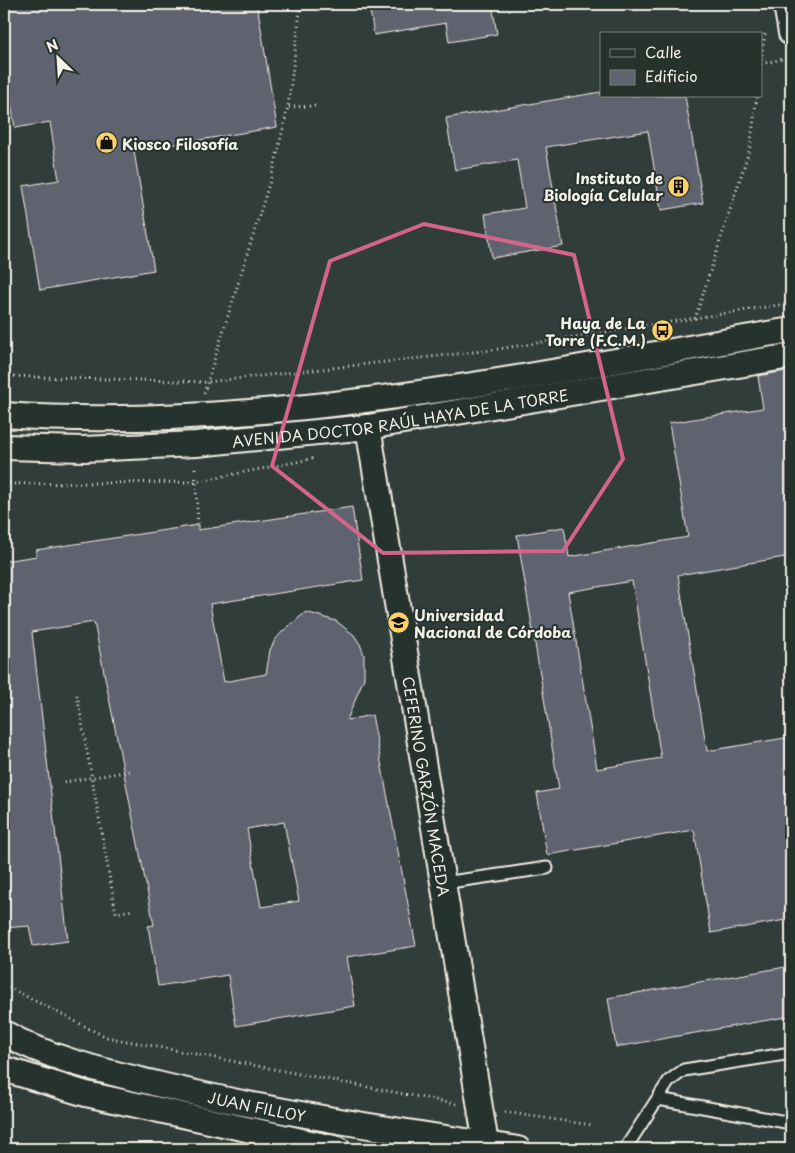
<svg xmlns="http://www.w3.org/2000/svg" width="795" height="1153" viewBox="0 0 795 1153" font-family="'Playpen Sans',sans-serif">
<style>
.building{fill:#5f6370;stroke:#f4f1e8;fill-rule:evenodd}
.lines{fill:none;stroke-linecap:round;stroke-linejoin:round}
.lane-casing{stroke:#f4f1e8;stroke-width:15}
.street-casing{stroke:#f4f1e8;stroke-width:28}
.path{stroke:#f4f1e8;stroke-width:3;stroke-dasharray:1 4;stroke-linecap:butt}
.lane{stroke:#26332d;stroke-width:11}
.street{stroke:#26332d;stroke-width:24}
.marked{fill:none;stroke:#d4648c;stroke-width:4;stroke-linejoin:round}
.labels{text-anchor:middle;dominant-baseline:central;stroke-width:4;stroke-linejoin:round;paint-order:stroke}
.poi-label{font-size:15px;font-weight:bold;fill:#f4f1e8;stroke:#26332d;text-anchor:start}
.street-label{font-size:15px;fill:#f4f1e8;stroke:#26332d}
</style>
<rect width="100%" height="100%" fill="#313d3a"/>
<filter id="ink" filterUnits="userSpaceOnUse"><feTurbulence type="fractalNoise" baseFrequency=".02" numOctaves="2"/><feDisplacementMap in="SourceGraphic" scale="10" xChannelSelector="R" yChannelSelector="G"/><feConvolveMatrix kernelMatrix="1 2 1 2 8 2 1 2 1" color-interpolation-filters="sRGB"/></filter>
<g filter="url(#ink)">
<!-- building -->
<g class="building">
<path d="M25,4H257L277,127L134,151L154,270L40,290L23,186L59,180L50,122L15,128L4,61V7Z"/>
<path d="M369,4H492L497,34L449,42L446,23L374,35Z"/>
<path d="M601,92V96H685L703,203L661,210L648,131L546,147L563,246L492,258L485,214L525,208L517,160L455,170L446,118Z"/>
<path d="M791,370V556L678,575L707,751L791,737V919L711,933L694,830L547,855L537,793L559,789L517,535L564,527L569,557L688,537L669,423L763,408L758,376ZM632,581L661,758L597,769L568,592Z"/>
<path d="M352,507L363,580L210,604L224,682L266,674L270,650L275,640L283,631L306,612L336,621L354,635L360,644L364,655V678L347,720L372,715L416,946L347,957L355,1006L236,1026L228,975L158,986L148,926L154,925L94,622L32,632L68,941L33,946L29,926L4,928V561L37,556L36,550L198,525V530ZM284,822L299,901L261,907L247,829Z"/>
<path d="M791,966V1016L616,1047L608,998Z"/>
</g>
<g class="lines">
<defs>
<g id="lane">
<path d="M443,883L547,868"/>
<path d="M658,1099L791,1123"/>
<path d="M625,1149L669,1081L684,1070L791,1053"/>
</g>
<g id="street">
<path d="M786,4L791,33"/>
<path d="M4,415C264,433 535,374 791,330"/>
<path id="s1" d="M368,427L486,1144"/>
<path id="s2" d="M4,447L84,449L196,444L368,427L791,356"/>
<path id="s3" d="M4,1033C52,1060 104,1071 157,1084C276,1113 398,1131 518,1149"/>
<path d="M4,1069L86,1094L338,1149"/>
</g>
</defs>
<!-- lane casing -->
<use href="#lane" class="lane-casing"/>
<!-- street casing -->
<use href="#street" class="street-casing"/>
<!-- path -->
<g class="path">
<path d="M761,60L765,33"/>
<path d="M761,64L787,58"/>
<path d="M289,107L316,106"/>
<path d="M695,319L750,148L757,96"/>
<path d="M4,376L207,382L492,350L791,303"/>
<path d="M204,393L274,168L288,107L301,4"/>
<path d="M195,468L198,525"/>
<path d="M4,484L194,482L316,458"/>
<path d="M77,695L116,913L133,910"/>
<path d="M64,782L130,771"/>
<path d="M4,985L106,1037L456,1104"/>
<path d="M505,1112L591,1125"/>
</g>
<!-- lane -->
<use href="#lane" class="lane"/>
<!-- street -->
<use href="#street" class="street"/>
</g>
</g>
<!-- marked area -->
<path class="marked" d="M424,224L574,255L623,459L563,551L383,553L272,466L330,261Z"/>
<!-- icons -->
<defs>
<symbol id="shop-disc" viewBox="-11 -11 22 22"><circle r="9.5" fill="#ffd166" stroke="#26332d"/><path d="M-5-2.5h2.3a2.7 3.5 0 0 1 5.4 0H5L5.5 6h-11ZM-1.5-2.5h3a1.5 2.3 0 0 0-3 0Z" fill="#111"/></symbol>
<symbol id="building-disc" viewBox="-11 -11 22 22"><circle r="9.5" fill="#ffd166" stroke="#26332d"/><path d="M-4-6H4V6H1V3H-1V6H-4ZM-2.5-4.3h1.7v1.8h-1.7ZM.8-4.3h1.7v1.8H.8ZM-2.5-1h1.7V.8h-1.7ZM.8-1h1.7V.8H.8Z" fill="#111"/></symbol>
<symbol id="bus-disc" viewBox="-11 -11 22 22"><circle r="9.5" fill="#ffd166" stroke="#26332d"/><path d="M-5-6H5V4H4V6H2V4H-2V6H-4V4H-5ZM-3.5-4V0h7V-4ZM-3.5 1.2v1.5H-2V1.2ZM2 1.2v1.5H3.5V1.2Z" fill="#111"/></symbol>
<symbol id="university-disc" viewBox="-11 -11 22 22"><circle r="9.5" fill="#ffd166" stroke="#26332d"/><path d="M0-5L7-2L0 1L-7-2ZM-4 1L0 2.5L4 1V4Q0 6-4 4Z" fill="#111"/></symbol>
</defs>
<g fill-rule="evenodd">
<use href="#shop-disc" x="94" y="130" width="25" height="25"/>
<use href="#building-disc" x="666" y="174" width="25" height="25"/>
<use href="#bus-disc" x="650" y="318" width="25" height="25"/>
<use href="#university-disc" x="386" y="610" width="25" height="25"/>
</g>
<g class="labels">
<!-- poi labels -->
<g class="poi-label">
<text x="122" y="143">Kiosco Filosofía</text>
<text x="663" y="177" text-anchor="end">Instituto de<tspan x="663" dy="17">Biología Celular</tspan></text>
<text x="646" y="322" text-anchor="end">Haya de La<tspan x="646" dy="17">Torre (F.C.M.)</tspan></text>
<text x="414" y="614">Universidad<tspan x="414" dy="17">Nacional de Córdoba</tspan></text>
</g>
<!-- street labels -->
<g class="street-label">
<text stroke="none"><textPath href="#s2" startOffset="398">AVENIDA DOCTOR RAÚL HAYA DE LA TORRE</textPath></text>
<text stroke="none"><textPath href="#s1" startOffset="364">CEFERINO GARZÓN MACEDA</textPath></text>
<text stroke="none"><textPath href="#s3" startOffset="264">JUAN FILLOY</textPath></text>
</g>
</g>
<!-- margin -->
<rect width="795" height="1153" fill="none" stroke="#26332d" stroke-width="20"/>
<rect x="10" y="10" width="775" height="1133" fill="none" stroke="#f4f1e8" stroke-width="2" filter="url(#ink)"/>
<!-- legend -->
<rect x="600" y="32" width="162" height="65" fill="#26332d" stroke="#787f78"/>
<rect x="610" y="49" width="25" height="8" fill="#26332d" stroke="#787f78"/>
<text x="645" y="58" font-size="15" fill="#f4f1e8">Calle</text>
<rect x="610" y="70" width="25" height="15" fill="#5f6370" stroke="#787f78"/>
<text x="645" y="82" font-size="15" fill="#f4f1e8">Edificio</text>
<!-- north arrow -->
<g transform="translate(58 58) rotate(335)" stroke="#26332d" stroke-width="4" paint-order="stroke">
<path d="M0-4L9 19L0 12L-9 19Z" fill="#f4f1e8"/>
<text y="-8" font-size="14" font-weight="bold" text-anchor="middle" fill="#f4f1e8">N</text>
</g>
</svg>
